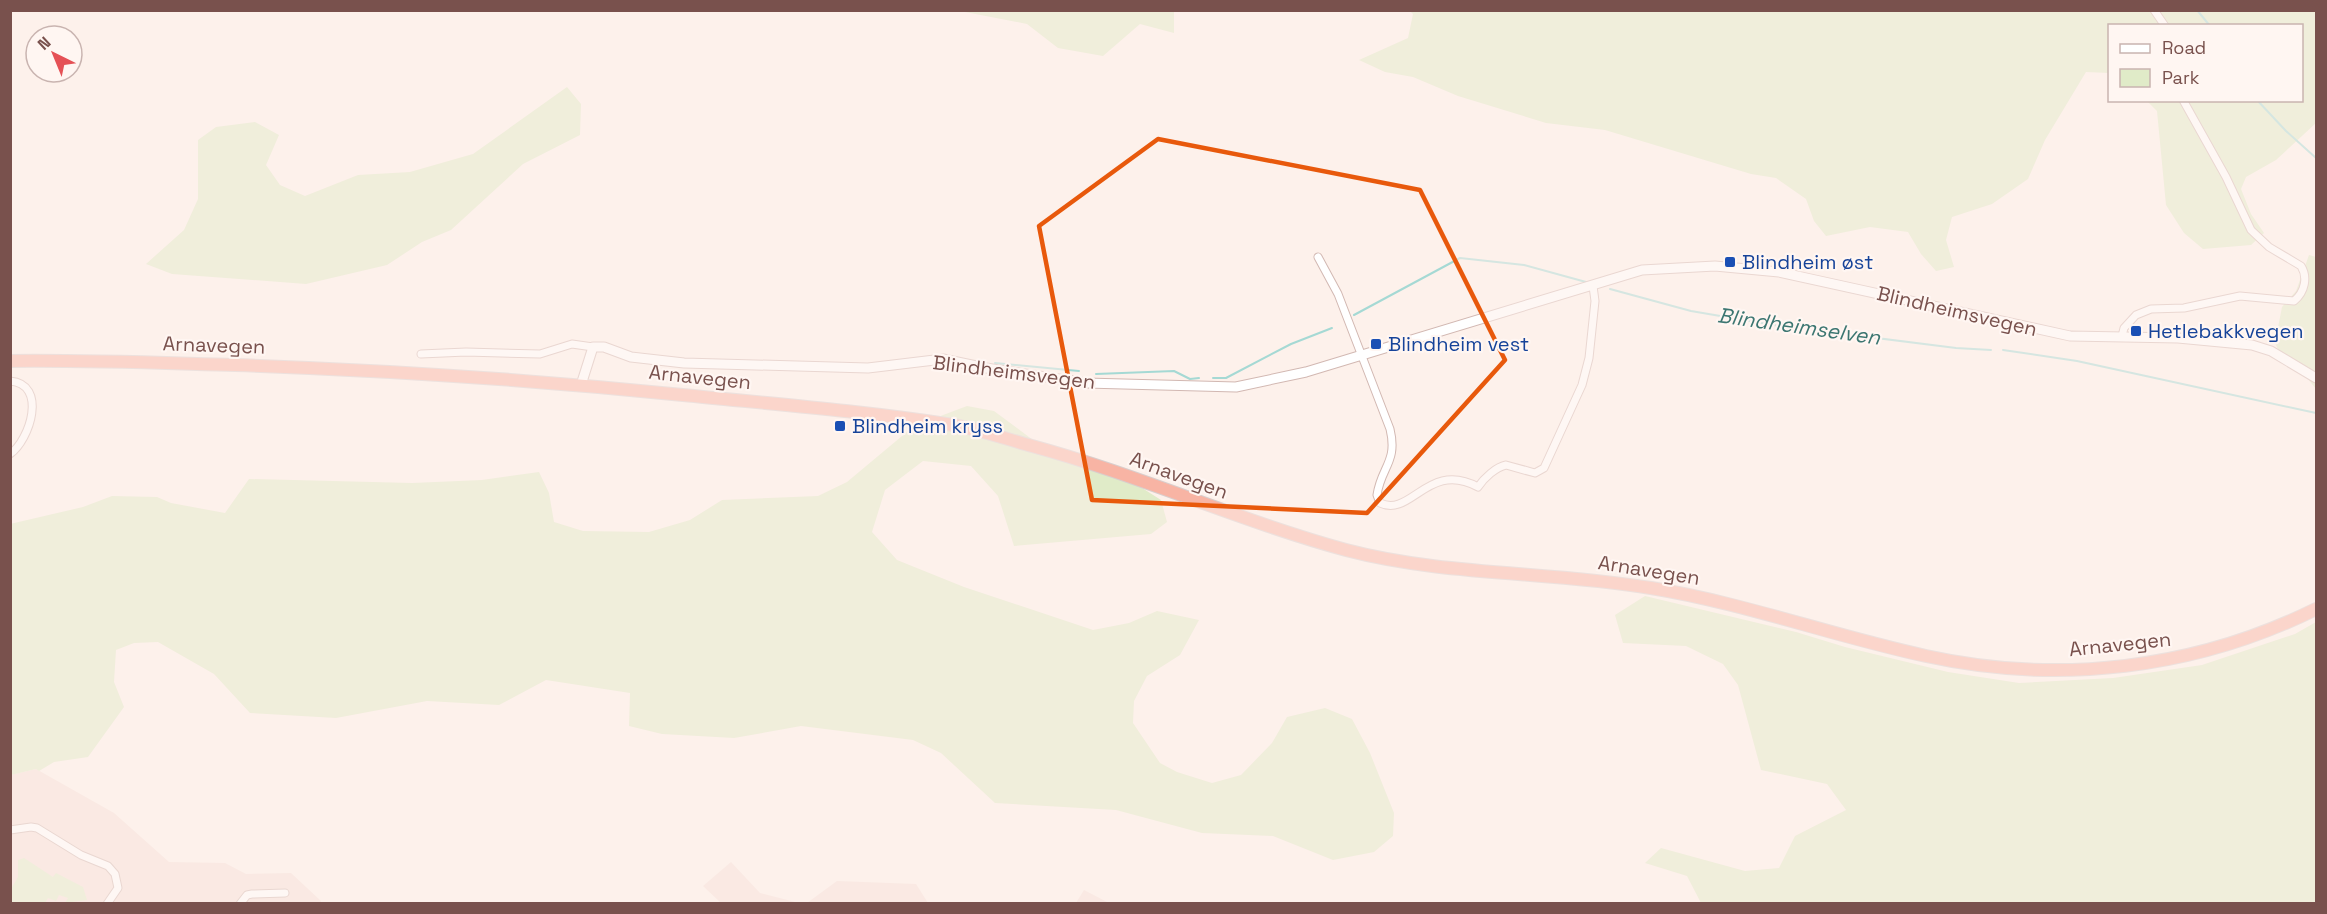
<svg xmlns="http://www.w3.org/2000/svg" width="2327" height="914" viewBox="0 0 2327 914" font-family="'Space Grotesk',sans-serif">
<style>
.residential{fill:#f5e1d9}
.green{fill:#e0ebc8}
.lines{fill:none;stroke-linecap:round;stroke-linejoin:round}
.stream{stroke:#a5d9d4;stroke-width:2}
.minor-casing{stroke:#d2b8b2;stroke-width:9}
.tertiary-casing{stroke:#d2b8b2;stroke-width:11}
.trunk-casing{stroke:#d9cecd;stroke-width:14}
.minor{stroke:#fff;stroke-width:7}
.tertiary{stroke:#fff;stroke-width:9}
.trunk{stroke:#f8b4a4;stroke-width:12}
.marked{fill:none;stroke:#e8590c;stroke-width:4.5;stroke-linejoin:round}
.transit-dot{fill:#1a4fb4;stroke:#fff6f2;stroke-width:2}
.labels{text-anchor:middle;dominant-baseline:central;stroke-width:4.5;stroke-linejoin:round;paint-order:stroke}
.transit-label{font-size:20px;fill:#164399;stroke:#fff6f2;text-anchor:start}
.street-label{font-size:20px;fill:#79514d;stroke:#fff6f2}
.water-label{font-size:21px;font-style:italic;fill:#3c7671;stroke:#fff6f2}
</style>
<rect width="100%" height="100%" fill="#fdf1eb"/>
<!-- residential -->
<g class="residential">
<path d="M36,769L114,813L169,862L225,863L246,874L291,873L321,901L319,904L11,903L10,775Z"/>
<path d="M731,862L760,893L799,903H721L703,886Z"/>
<path d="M837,881L916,884L928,903H807Z"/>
<path d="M1084,890L1109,903H1110H1076Z"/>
</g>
<!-- green -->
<g class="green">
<path d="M960,11H1174V33L1140,24L1103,56L1058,48L1027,24Z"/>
<path d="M1410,11H2316V123L2276,160L2246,177L2241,189L2251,214L2264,233L2251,245L2203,249L2184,233L2166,205L2157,111L2147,101L2302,100V26H2110L2109,73L2086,72L2045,140L2028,179L1992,204L1952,217L1946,240L1954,267L1936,271L1921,254L1908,232L1870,227L1826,236L1814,221L1806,199L1776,178L1751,174L1605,130L1546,123L1458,96L1413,77L1385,72L1359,60L1408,38L1413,14Z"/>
<path d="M567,87L581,104L580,135L523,164L451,230L422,242L387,265L306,284L172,274L146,264L184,230L198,199V140L216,127L255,122L279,135L266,165L280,185L305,196L358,175L410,172L473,154Z"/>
<path d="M2309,255L2316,257V389L2303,373L2284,362L2275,343L2282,307L2296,291Z"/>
<path d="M967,406L994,411L1033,440L1083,466L1139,486L1161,500L1167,522L1151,534L1014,546L998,496L971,466L923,461L885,490L872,532L897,560L964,587L1093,630L1129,623L1157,611L1199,620L1180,655L1147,676L1134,701L1133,723L1160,763L1177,772L1212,783L1241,775L1272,743L1287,717L1325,708L1352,719L1370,753L1394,813L1393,836L1374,852L1333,860L1273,836L1202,833L1116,810L995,803L941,753L913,740L801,726L734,738L662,734L629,726L630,693L546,680L499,705L427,701L336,718L250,713L214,674L158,642L134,643L116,650L114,682L124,707L88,757L54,762L39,771L36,769L11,775L10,524L83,507L112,496L157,497L171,503L225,513L249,479L412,483L482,480L539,472L549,493L554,522L583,531L649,532L690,520L722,500L818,496L847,482L914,426Z"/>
<path d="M1645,596L1796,632L1845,647L1948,672L2019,683L2113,678L2202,665L2295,634L2316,622V903H1701L1687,876L1645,863L1661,848L1745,871L1779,868L1795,836L1846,810L1827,784L1761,770L1738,685L1723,664L1686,646L1623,643L1615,615Z"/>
<path d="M24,858L53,877L56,873L83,887L87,900L65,903L68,898L59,895L56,901L48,898L45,903H11V889L18,877V860Z"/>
</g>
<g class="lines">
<!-- stream -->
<g class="stream">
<path d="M2197,10L2210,26"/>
<path d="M2257,100L2286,131L2316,158"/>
<path d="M1610,289L1691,311L1773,325L1956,348L1991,350"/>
<path d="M1354,315L1460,258L1524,265L1586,282"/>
<path d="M2003,350L2077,361L2316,413"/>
<path d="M995,363L1079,371"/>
<path d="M1096,374L1174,371L1190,379L1199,378"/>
<path d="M1213,378H1226L1291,344L1332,328"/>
</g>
<defs>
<g id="minor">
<path d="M2154,10L2165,26"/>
<path d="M1318,257L1338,294L1390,429C1398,462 1381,467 1377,495L1380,503C1411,518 1428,460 1478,487C1484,478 1496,467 1506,465L1535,473L1544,468L1582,385L1589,358L1595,301L1593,286"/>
<path d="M2122,336L2124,328L2136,315L2151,309L2184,308L2240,296L2294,301C2305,292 2308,277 2301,266L2269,247L2251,230L2226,177L2183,100"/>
<path d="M421,354L466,352L540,354L572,344L593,347"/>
<path d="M10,381C48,384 30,440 10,454"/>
<path d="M10,830L31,827L37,828L81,855L108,866L115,874L118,888L107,904"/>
<path d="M240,904L247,895L252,894L285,893"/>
</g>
<path id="tertiary" d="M581,385L593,347H604L631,357L684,363L868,368L943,359L986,368L1086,383L1236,387L1306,372L1642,270L1715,266L1779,272L2070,336L2178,338L2252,345L2271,351L2316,378"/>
<path id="trunk" d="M10,361C85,360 160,363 235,365C384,370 534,380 683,395C773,404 863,411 953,425C979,429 1006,439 1032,446C1139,475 1240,521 1346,550C1445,576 1550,571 1651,588C1744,603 1833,636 1926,656C2058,685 2195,669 2316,609"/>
</defs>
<!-- minor casing -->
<use href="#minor" class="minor-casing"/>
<!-- tertiary casing -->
<use href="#tertiary" class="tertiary-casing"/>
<!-- trunk casing -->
<use href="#trunk" class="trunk-casing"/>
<!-- minor -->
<use href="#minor" class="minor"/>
<!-- tertiary -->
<use href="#tertiary" class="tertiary"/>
<!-- trunk -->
<use href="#trunk" class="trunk"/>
</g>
<!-- marked area -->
<path d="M0 0H2327V914H0ZM1158,139L1420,190L1505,360L1367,513L1092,500L1039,226Z" fill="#fdf1eb" fill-opacity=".55" fill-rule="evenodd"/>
<path class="marked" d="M1158,139L1420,190L1505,360L1367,513L1092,500L1039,226Z"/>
<!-- markers -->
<g class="transit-dot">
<rect x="1724" y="256" width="12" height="12" rx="3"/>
<rect x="2130" y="325" width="12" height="12" rx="3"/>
<rect x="1370" y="338" width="12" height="12" rx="3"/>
<rect x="834" y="420" width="12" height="12" rx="3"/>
</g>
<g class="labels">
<!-- transit labels -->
<g class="transit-label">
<text x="1742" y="262">Blindheim øst</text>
<text x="2148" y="331">Hetlebakkvegen</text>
<text x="1388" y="344">Blindheim vest</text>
<text x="852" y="426">Blindheim kryss</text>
</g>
<!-- street labels -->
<g class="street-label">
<text transform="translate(1957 311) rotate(13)">Blindheimsvegen</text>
<text transform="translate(214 345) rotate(2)">Arnavegen</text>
<text transform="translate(1014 372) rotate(7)">Blindheimsvegen</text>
<text transform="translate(700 377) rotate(6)">Arnavegen</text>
<text transform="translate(1179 475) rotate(20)">Arnavegen</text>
<text transform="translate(1649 570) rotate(9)">Arnavegen</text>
<text transform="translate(2120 644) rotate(-6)">Arnavegen</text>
</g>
<!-- water labels -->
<g class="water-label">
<text transform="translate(1799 326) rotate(8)">Blindheimselven</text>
</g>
</g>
<!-- border -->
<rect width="2327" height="914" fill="none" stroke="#79514d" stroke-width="24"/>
<!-- legend -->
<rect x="2108" y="24" width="195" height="78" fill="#fff6f2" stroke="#c9b4b0" stroke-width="1.5"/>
<rect x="2120" y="44" width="30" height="9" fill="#ffffff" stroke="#c9b4b0" stroke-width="1.5"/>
<text x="2162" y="54" font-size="18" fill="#79514d">Road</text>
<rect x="2120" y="69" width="30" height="18" fill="#e0ebc8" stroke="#c9b4b0" stroke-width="1.5"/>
<text x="2162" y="84" font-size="18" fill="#79514d">Park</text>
<!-- north arrow -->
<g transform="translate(54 54) rotate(317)"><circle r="28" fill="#fff6f2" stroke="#c9b4b0" stroke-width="1.5"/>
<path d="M0-4.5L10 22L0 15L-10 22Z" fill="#e55156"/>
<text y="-9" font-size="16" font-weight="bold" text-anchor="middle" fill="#79514d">N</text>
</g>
</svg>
